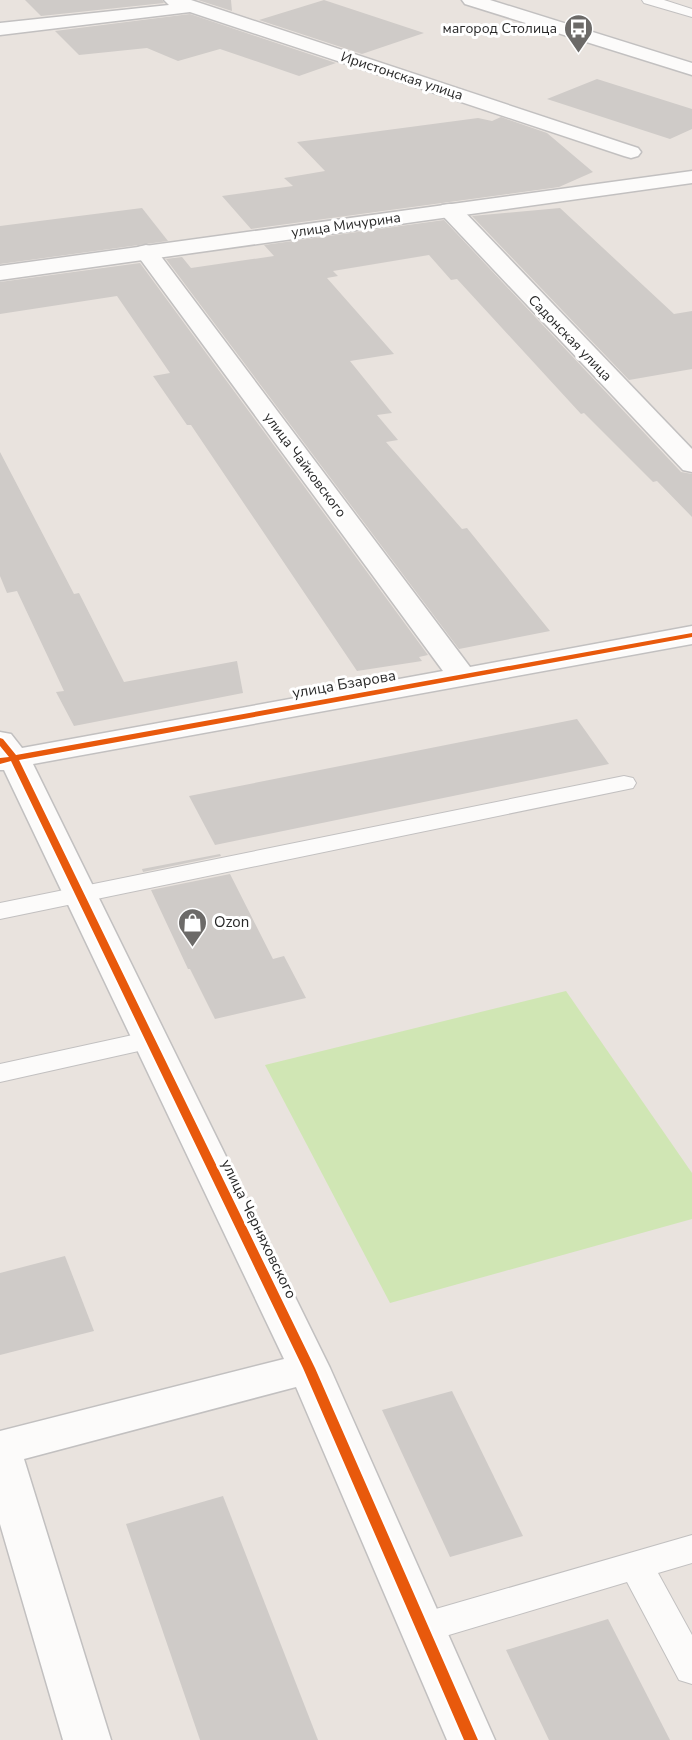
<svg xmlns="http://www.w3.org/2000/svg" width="692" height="1740" viewBox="0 0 692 1740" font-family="'Nunito Sans',sans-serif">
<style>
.green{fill:#d0e6b4}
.building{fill:#cfcbc8}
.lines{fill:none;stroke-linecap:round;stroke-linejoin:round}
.lane-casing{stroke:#c2c0c0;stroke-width:2}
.street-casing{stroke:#c2c0c0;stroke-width:3}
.secondary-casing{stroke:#c2c0c0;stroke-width:3}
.lane{fill:#fcfbfa;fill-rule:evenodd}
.street{fill:#fcfbfa;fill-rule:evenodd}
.secondary{fill:#fcfbfa;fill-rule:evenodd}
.cycleway-casing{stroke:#fff;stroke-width:4}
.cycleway{fill:#e8590c;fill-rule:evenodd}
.labels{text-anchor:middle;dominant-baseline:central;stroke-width:6;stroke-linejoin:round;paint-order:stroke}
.far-poi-label{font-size:14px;fill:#292929;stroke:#fff;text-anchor:end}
.far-street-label{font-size:14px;fill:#292929;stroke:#fff}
.street-label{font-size:15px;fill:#292929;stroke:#fff}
.poi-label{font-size:15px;fill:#292929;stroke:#fff;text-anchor:start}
</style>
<rect width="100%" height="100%" fill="#e9e3de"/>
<!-- green -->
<path class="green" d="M566,991L692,1173V1219L390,1303L265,1065Z"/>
<!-- building -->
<g class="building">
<path d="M25,0H162L164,3L41,16Z"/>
<path d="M198,0H231L232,11Z"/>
<path d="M324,0L424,33L362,54L259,20Z"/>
<path d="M190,14L336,63L299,76L220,49L178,61L147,48L79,55L55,31Z"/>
<path d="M597,79L692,109V129L670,139L547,99Z"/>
<path d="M501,117L547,133L593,172L559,187L251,229L222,196L293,186L284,178L325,171L297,142L478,118L492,121Z"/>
<path d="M142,208L168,241L0,264V226Z"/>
<path d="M560,208L674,314L692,311V369L629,380L472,216Z"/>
<path d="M444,220L681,472L692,474V517L657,481L653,482L584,413L581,414L457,279L451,280L429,255L333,271L338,276L327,278L394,354L350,361L392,413L377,415L398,440L386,442L462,529L467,528L550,631L459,649L166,259L182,257L191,268L274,256L264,245Z"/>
<path d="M140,263L428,655L419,657L422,661L357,671L191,425H187L153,376L170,373L117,296L0,314V282Z"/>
<path d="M0,452L74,594L79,593L124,682L237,661L243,693L74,726L56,692L64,691L17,591L7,593L0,576Z"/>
<path d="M577,719L609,764L215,845L189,796Z"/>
<path d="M220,854L221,856L143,872L142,869Z"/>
<path d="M230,874L273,959L284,956L306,998L215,1019L190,969H188L151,890Z"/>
<path d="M65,1256L94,1331L0,1355V1273Z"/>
<path d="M452,1391L523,1536L450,1557L382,1410Z"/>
<path d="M223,1496L318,1740H200L126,1524Z"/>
<path d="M608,1619L670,1740H549L506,1650Z"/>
</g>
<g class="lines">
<defs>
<g id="lane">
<path d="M642,0H664L692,9V17L644,3Z"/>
<path d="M624,776L633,778L636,783L633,788L0,919V903Z"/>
<path d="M151,1031L161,1034L165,1040L161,1046L0,1082V1064Z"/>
<path d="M692,1535V1563L658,1573L692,1635V1684L679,1680L627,1582L422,1643L409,1639L404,1628L409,1617L422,1613Z"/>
</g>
<g id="street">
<path d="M164,0H191L638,148L641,152L638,156L631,158L624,156L190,12L0,35V23L169,5Z"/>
<path d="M450,204L458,205L692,449V472L683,470L442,215L439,210L442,205Z"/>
<path d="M146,245L154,247L470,667L692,626V644L33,764L330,1368L495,1740H447L296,1387L24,1459L111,1740H63L0,1524V1431L284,1359L4,770H0V732L11,734L22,748L443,671L135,252L138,247Z"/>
</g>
<g id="secondary">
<path d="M462,0H490L692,63V75L465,4Z"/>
<path d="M692,171V183L0,280V266Z"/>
</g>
</defs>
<!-- lane casing -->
<use href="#lane" class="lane-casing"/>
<!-- street casing -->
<use href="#street" class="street-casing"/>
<!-- secondary casing -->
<use href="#secondary" class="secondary-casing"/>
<!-- lane -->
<use href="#lane" class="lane"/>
<!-- street -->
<use href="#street" class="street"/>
<!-- secondary -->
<use href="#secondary" class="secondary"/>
<defs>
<path id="cycleway" d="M692,633V637L19,760L315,1368L478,1740H464L303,1368L11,761L0,764V758L9,757L0,746V738L3,739L16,755Z"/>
</defs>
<!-- cycleway casing -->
<use href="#cycleway" class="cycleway-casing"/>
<!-- cycleway -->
<use href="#cycleway" class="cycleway"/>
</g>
<!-- icons -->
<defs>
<symbol id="bus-pin" viewBox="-11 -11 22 30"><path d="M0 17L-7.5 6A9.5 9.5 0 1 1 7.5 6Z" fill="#6c6a68" stroke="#fff"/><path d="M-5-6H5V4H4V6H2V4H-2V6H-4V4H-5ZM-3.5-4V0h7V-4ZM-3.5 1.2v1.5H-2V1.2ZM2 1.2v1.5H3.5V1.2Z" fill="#fff"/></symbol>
<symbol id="shop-pin" viewBox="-11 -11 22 30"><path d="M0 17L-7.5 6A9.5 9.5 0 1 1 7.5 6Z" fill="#6c6a68" stroke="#fff"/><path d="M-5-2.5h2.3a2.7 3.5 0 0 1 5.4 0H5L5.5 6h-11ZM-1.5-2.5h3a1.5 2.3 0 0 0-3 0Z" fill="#fff"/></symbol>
</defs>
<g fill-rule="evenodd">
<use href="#bus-pin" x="562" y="12" width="33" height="45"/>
<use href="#shop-pin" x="176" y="906" width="33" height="45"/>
</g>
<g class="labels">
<!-- far-poi labels -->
<g class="far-poi-label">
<text x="557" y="28">магород Столица</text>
</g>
<!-- far-street labels -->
<g class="far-street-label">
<text transform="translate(402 76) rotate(18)">Иристонская улица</text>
<text transform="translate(346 225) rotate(-8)">улица Мичурина</text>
<text transform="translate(570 338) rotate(46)">Садонская улица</text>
<text transform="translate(305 465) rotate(53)">улица Чайковского</text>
</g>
<!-- street labels -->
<g class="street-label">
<text transform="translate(344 684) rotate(-10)">улица Бзарова</text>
<text transform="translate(259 1229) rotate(64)">улица Черняховского</text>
</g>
<!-- poi labels -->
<g class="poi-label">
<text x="214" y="922">Ozon</text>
</g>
</g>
</svg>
